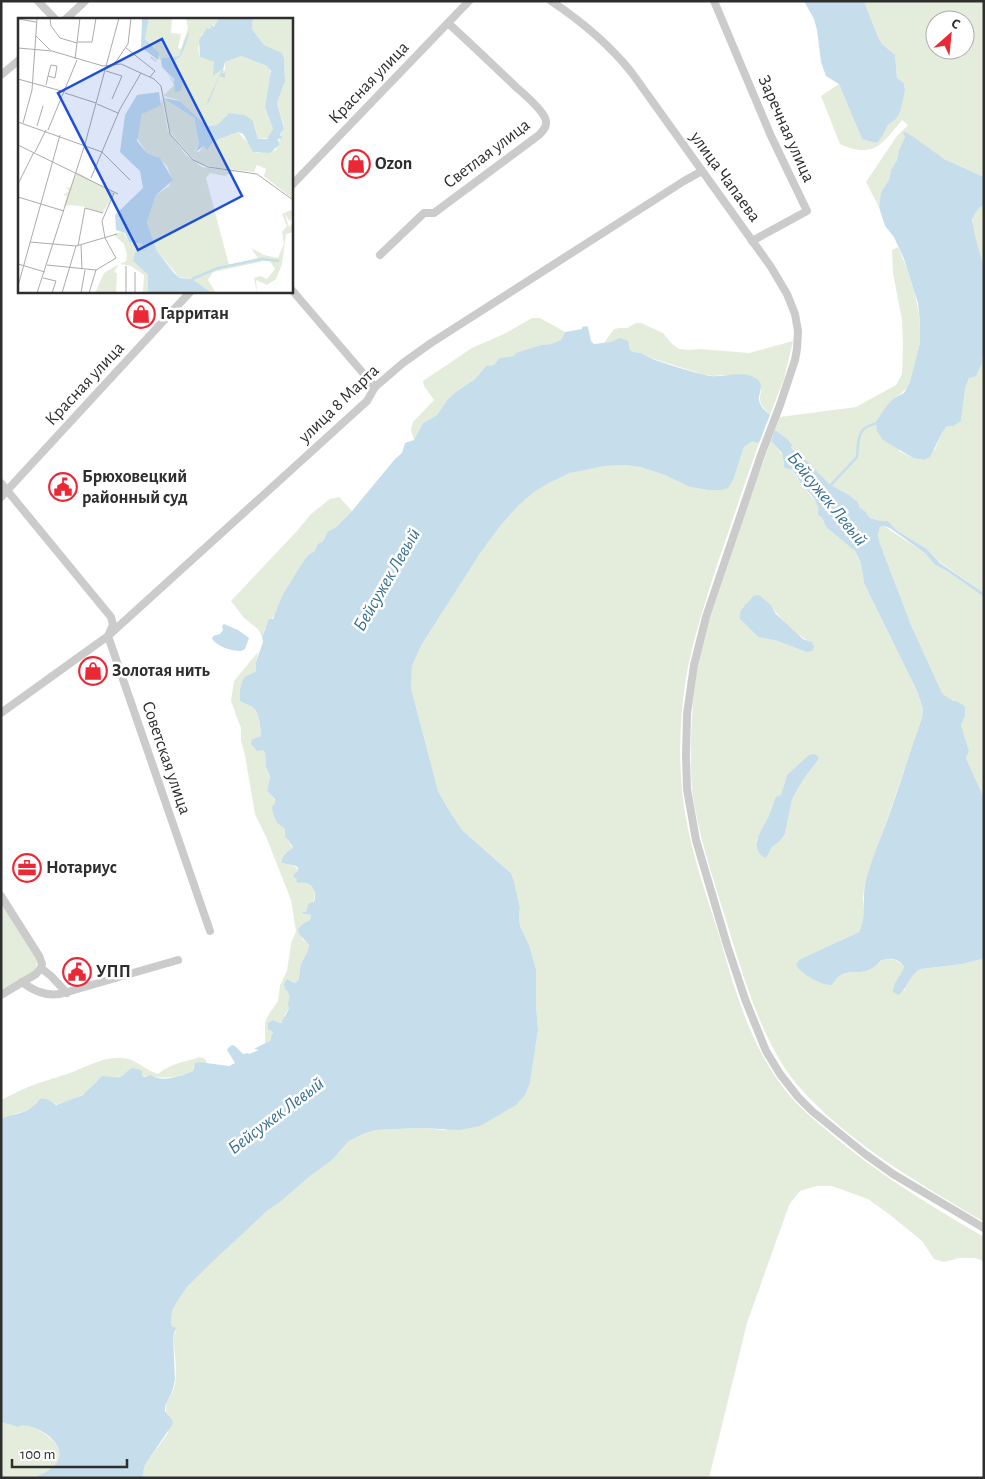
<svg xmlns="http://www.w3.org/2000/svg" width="985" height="1479" viewBox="0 0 985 1479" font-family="'Alegreya Sans',sans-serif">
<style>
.green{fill:#e4ecdb;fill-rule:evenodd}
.water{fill:#c6ddec}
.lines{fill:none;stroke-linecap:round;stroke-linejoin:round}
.stream{stroke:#c6ddec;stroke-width:2.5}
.minor{stroke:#cbcbcb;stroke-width:8}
.labels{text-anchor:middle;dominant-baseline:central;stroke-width:5;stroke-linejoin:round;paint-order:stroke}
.street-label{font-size:18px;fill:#2e2e2e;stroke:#fff}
.poi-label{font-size:18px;font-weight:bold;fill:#2e2e2e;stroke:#fff;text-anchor:start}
.water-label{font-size:19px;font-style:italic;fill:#396f92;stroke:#fff}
.inset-river{fill:none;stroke:#c6ddec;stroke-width:2.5}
.inset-road{fill:none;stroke:#ababab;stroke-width:1}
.view{fill:#1d4ed8;fill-opacity:0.15;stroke:#1d4ed8;stroke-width:2.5}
.inset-edge{fill:none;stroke:#2e2e2e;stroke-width:2.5}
</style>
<rect width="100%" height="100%" fill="#fff"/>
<!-- green -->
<g class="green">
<path d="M864,1H984V177L944,159L903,133L905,137L899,150L897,160L891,170L889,180L881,192L879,207L866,182L897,136L908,125L902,120C895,128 885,142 876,147C865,153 850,149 840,144L821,96L839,84L862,139L883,135L888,125L896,119L905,90L904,83L897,78L895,55L882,44L878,37ZM935,20H965V50H935Z"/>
<path d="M984,206V269C980,256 970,230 973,217C974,213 977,210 980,207Z"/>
<path d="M898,247C911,277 922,308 920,341C919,349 917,356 915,364C911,381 910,389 894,398L899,451L913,458L924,460L935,449L942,433L947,426H954L961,421L965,389L969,378L982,363L984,344V593L940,562L927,549L896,530L888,521H881L870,518L866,512L860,508L858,502L849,495L829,484L823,479L801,455L794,451L785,437L775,430L780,417L856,407L896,385L902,374L903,344L902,320L893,273L892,250Z"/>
<path d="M532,318H540L565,332L561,340L551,344L541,345L514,356L499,358L495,364L491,366L487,365L475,379L457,391L448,399L437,415L423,423L414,440L411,430L413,422L434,400L424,386L423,381L472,348L504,334Z"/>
<path d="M636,323H641L663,333L672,344L679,349L690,350L700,349L749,353L793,341L784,379L770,415C751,397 766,396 759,381L725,375L713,376L702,374L654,359L641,353L633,352L630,350L629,345L611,342L604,343L614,329L620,328H627Z"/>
<path d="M752,440L759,443C745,482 732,522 718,562C706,600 693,638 686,678C679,723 678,768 685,813C692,855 707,897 720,938C735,992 751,1047 786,1091C798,1107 815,1120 830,1133C878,1174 929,1205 984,1237V1261L975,1258H959L944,1262L934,1259L922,1241L889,1214L868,1199L832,1186H816L800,1191L789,1205L747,1323L709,1478H142L145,1465L168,1433L169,1416C161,1406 169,1401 173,1391C179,1375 174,1352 173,1335L176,1332L171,1326L172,1311L178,1300L187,1287L211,1262L267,1211L280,1202L309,1177L332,1160L349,1141L363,1134L376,1130L420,1128L445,1130L530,1083L538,1030L536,1004V969L529,945L520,926L519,916L520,908L511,873L462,830L450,812L438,791L411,688L412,666L422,644L481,552L501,525L518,506L534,492L551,482L570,473L585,469L604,466L625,465L640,467L665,475L691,487L708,490L734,478L744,447Z"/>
<path d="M771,441L781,453L784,457L783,463L787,469L792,470L800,483L817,503L826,527L855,551L861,564L864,583L917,691L923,709L922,718L887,820L870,867L864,888L863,899L865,915L863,925L859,932L800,960L796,965L832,984C845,965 854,977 871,969C875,968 877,964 880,962C888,956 899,960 904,967L901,975L893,987L904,991L914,972L921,969L962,964L982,959L984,960V1222C919,1183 851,1145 800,1088C766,1050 747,988 732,940C719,895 702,850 694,803C691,787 691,770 691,753C691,711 695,668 707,627C714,605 722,584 729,562C742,521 756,481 771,441ZM750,601L771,605C777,616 800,639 812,642L778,641L758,637L740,619L742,607ZM818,756V760L803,780L792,799L785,834L779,842L772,847L768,855L756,841L783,791C785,769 799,765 818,756Z"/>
<path d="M339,497L352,511L336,527L327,532L322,542L315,551L308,555L283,594L277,611L264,630L262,637L258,629L244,618L231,601L297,531L311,514L330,499Z"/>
<path d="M884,526L926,554L935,565L947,571L984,597V798L966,758L969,751L961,725L965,716L954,700L947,699L942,693L911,625L879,541L878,534L880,527Z"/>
<path d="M258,652L256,662V672C253,674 248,674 245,677C240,682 239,694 240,701C243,704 247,704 251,706C260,711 260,726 261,736L252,739L259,750H263L265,753L266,767L270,778L267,791C270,794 274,797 275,801C279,813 266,817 283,826L290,845L293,846V848C287,851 281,855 282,863C300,868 296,864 301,882H306L314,888C316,902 313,903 304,914L311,915L310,920L299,927L302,939L309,945C308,953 304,957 301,964C299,970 300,976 298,981L295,983L290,980L287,991L289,995V1009L285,1014L283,1022H279L276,1021L268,1029L273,1032L271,1036V1040L265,1043V1022L269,1014L278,1001L280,985L287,971L291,944L296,931L291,900L267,839L255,814L245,755L241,740V728L231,701L234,681Z"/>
<path d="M1,903L35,957L37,964L35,971L1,992Z"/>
<path d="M200,1057L205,1059L207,1064L199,1062L193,1067V1071C168,1082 151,1077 126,1073C118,1080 109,1075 100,1079C94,1082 91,1088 86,1093C83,1095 59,1105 56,1104C55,1104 51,1101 50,1100L37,1102C29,1114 13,1112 1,1119V1100C10,1096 18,1091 26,1088C39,1082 53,1079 67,1074C85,1068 103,1056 123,1058C136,1059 145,1070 158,1074C171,1063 185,1062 200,1057Z"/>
<path d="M1,1422L16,1427L20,1425C30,1425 38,1429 46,1435C71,1453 59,1472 33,1477C23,1479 11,1478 1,1478Z"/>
</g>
<!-- water -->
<g class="water">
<path d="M804,1H864L878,37L882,44L895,55L897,78L904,83L905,90L900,112L896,119L888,125L883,135L877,143L862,139L839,84L826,76L821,62L817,30L814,19Z"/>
<path d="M905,132L912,136L944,159L984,177V206L980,207L975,213L972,220L975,236L984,269V344L982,363L976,376L969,378L965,389L961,421L954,426H947L942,433L930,457L924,460L913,458L883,440L877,431L876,422L885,408L894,398L904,393L910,382L920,343V323L918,303L904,259L894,237L885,226L879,207L881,192L889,180L891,170L897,160L899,150L905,137L903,133Z"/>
<path d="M586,326L588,327L591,341L594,344L611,342L620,338L628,341L630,350C634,353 636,352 641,353C646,355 650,358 655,360C673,366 692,372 710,376C725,378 746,368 759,381C764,386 758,394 759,400C760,406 765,411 770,415L759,443L752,441L744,447L734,478L728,488L721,490H708L690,487L665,475L640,467L625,465L604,466L570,473L551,482L534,492L518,506L501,525L481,552L422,644L412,666L411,688L438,791L450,812L462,830L504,867L511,873L514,882L520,908L519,916L520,926L529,945L536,969V1004L538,1030L530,1083L525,1095L516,1105L480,1126L460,1130L420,1128L376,1130L363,1134L349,1141L332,1160L309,1177L280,1202L267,1211L212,1262L187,1287L178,1300L172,1311L171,1326L176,1328L173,1336L175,1380L172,1392L165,1406V1411L173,1421L172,1425L145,1465L142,1478H32C95,1457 32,1417 17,1427L1,1422V1119C8,1115 13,1115 20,1113C29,1111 35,1105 40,1099C47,1098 51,1101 56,1105L83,1095L102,1076C107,1076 114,1078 119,1077C129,1074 128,1063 142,1071V1076L145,1077L151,1075C160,1083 182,1076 193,1071L195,1063L199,1062L229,1066L235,1063L227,1050L228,1048L232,1045L235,1046L243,1054L248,1053L249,1054L259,1050L254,1049L271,1040V1036L273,1032L268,1029V1023L273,1020L281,1023L289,1009L288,1004C290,998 290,993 285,989L284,984L287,979L295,983L298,981C300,976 299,970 301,964C304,957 308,953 309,945C299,933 290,930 310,920L311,915L304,914L302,912H306L309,903L314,902C318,890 311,880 298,883L296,881L297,879L294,877V874L298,871V868L296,866L282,863C281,856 287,851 293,848V846C289,844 289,839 285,837C287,823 278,828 275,819C274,817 272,809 272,807L275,803V799L267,791L270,777L266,767L265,753L263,750L257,751L251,744L252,739L261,736C260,726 260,711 251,706C247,704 244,704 240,701C239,694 240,682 245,677C248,674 253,674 256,671V662L263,642L262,637L269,619H273L274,616L283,594L303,562L308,555L315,551L318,544L322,542L325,537L327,532L336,527L352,511L395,459L402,453L405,443L414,440L423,423L437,415L448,399L457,391L475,379L487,365L491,366L495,364L499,358L514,356L516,353L541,345L551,344L561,340L565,332L582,329V327Z"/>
<path d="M775,430L785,437L792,445L791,447L794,451L801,455L806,460L829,484L849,495L858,502L860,508L866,512L870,518L881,521H888L896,530L927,549L940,563L984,593V597L947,571L935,565L926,554L890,528L884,526L880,527L878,534L879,541L911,625L942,693C950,702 957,699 965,707V716L961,725L969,751L966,758L984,798V960L982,959L962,964L921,969C909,974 909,988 898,995L893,992C892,984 901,976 904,967C900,960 892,957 883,960C879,961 876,967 871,969C854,977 844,965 832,985C823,986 801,974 796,965L799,960L859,932C868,915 861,898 866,880C872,858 881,838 888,818C900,785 910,751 922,718L923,709L917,691L864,583L861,564L859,559L855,551L826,527L822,517L818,515C821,502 809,493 801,484C798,479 796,474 792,470L787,469L784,467L783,457L782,453L771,441Z"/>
<path d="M759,595L771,605L776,614L803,639L812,642L814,647L812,651L807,652L778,641L758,637L740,619C739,605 747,606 753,596Z"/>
<path d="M224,624L238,630L249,638L245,649L241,651C231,651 218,647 212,639L213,636L220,634L223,630L222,626Z"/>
<path d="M814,754L818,756V760L803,780L792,799L785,834L779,842L772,847L768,855L765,858C747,846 763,829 769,816C772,810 773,803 776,797L781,795L787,775L809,755Z"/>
</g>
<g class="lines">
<!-- stream -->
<path class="stream" d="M830,486L857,457C858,449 857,435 864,429C868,425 875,424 880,422"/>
<!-- minor -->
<g class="minor">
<path d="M38,1L55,19"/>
<path d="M551,1C581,21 609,44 632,73L771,267L787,294L795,314L798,331L797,349L795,360L780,405L761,455L706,617L694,665L687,714L686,756L687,789L696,840L727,945L745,999L766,1051L780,1074L798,1097L812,1111L865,1154L893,1174L984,1228"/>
<path d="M714,1L771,136L807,211L752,241"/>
<path d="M66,19L85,1"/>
<path d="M1,75L19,60"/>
<path d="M291,186L469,1"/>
<path d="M380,255L424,213H434L539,135C544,130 548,125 545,118C540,107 525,95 516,87C493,65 471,44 448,23"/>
<path d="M291,289L375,387"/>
<path d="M1,483L111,617L113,625L108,636L210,931"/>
<path d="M1,497L191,291"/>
<path d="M1,713L108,636L367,401L375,387L403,363L431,343L684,181L702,171"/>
<path d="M1,896L39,956L42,964L41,968L51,976L67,993"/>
<path d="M22,982C34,991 45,996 60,994L178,960"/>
<path d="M1,995L36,974L41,968"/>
</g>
</g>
<!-- icons -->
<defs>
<symbol id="shop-ring" viewBox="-11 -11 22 22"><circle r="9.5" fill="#fff" stroke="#eb2936" stroke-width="1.5"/><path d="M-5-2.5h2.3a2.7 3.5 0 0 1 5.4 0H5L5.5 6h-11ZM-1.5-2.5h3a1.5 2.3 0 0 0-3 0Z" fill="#eb2936"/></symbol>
<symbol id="civic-ring" viewBox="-11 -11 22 22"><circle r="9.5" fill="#fff" stroke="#eb2936" stroke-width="1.5"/><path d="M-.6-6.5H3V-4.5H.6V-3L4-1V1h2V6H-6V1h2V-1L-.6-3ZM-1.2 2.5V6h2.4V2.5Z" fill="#eb2936"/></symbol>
<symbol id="office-ring" viewBox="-11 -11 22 22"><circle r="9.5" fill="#fff" stroke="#eb2936" stroke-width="1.5"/><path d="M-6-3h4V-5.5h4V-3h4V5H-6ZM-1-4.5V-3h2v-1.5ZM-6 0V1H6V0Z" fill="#eb2936"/></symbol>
</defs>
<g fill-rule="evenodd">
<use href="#shop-ring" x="340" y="148" width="32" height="32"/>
<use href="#shop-ring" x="125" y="298" width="32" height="32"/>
<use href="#civic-ring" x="47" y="471" width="32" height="32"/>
<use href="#shop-ring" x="77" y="655" width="32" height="32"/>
<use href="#office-ring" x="11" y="852" width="32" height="32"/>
<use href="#civic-ring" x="61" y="956" width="32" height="32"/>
</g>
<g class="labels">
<!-- street labels -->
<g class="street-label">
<text transform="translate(369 83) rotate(-46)">Красная улица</text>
<text transform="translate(786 129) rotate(66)">Заречная улица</text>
<text transform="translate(487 154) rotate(-37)">Светлая улица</text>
<text transform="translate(725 177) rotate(54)">улица Чапаева</text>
<text transform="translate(85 384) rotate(-47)">Красная улица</text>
<text transform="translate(339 404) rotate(-44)">улица 8 Марта</text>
<text transform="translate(166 758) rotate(71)">Советская улица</text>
</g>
<!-- poi labels -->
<g class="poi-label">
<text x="375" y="164">Ozon</text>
<text x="160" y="314">Гарритан</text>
<text x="82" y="477">Брюховецкий<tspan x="82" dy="21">районный суд</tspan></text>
<text x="112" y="671">Золотая нить</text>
<text x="46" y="868">Нотариус</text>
<text x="96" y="972">УПП</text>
</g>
<!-- water labels -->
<g class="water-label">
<text transform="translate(827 499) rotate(51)">Бейсужек Левый</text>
<text transform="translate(387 580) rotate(-60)">Бейсужек Левый</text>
<text transform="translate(276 1116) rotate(-37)">Бейсужек Левый</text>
</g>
</g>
<!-- overview -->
<g transform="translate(18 18)">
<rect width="275" height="275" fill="#fff"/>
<path d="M131,0H154L153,15L163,16L160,30L163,31L170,10L168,0H201L197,8L192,5L193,11L184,16L180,30L182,39L196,44L197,57L200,51L207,52V44L223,38L251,49L254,60L247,91L255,111L251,120L240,121L236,105L227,97L210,96L199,107L189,108L161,82L145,78L156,67L148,52L163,73V60L155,44L162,39L169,21L161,38L143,40L144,49L142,39L138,44L132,40L133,38L139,43L141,38L127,21ZM235,0H275V181L246,158L248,151L239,147L236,154L198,150L178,144L152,114L145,80L176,100L181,126L176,133L181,134L186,128L189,131L196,123L220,114L239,135L258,132L266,108L259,85L267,63L266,40L264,35L246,27L234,11ZM144,80L150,113L168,137L184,149L216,153L207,158L192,155L188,160L211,247L240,240L233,230L246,237L260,240L266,226L264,214L269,208L264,196L273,192L275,194L272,204L267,196L271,209L267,213L275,205V214L268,216L264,246L258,261L249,267L238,262L239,275L236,260L242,258L249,261L257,251L251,242L195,254L190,262L198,275H194L174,261L161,259L139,233L129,203L138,177L151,168L154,161L149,148L140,139L129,135L119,120L123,98L129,91L143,86ZM59,154L96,175L85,195L63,188L50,187L49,190L48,186L45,190L49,178L45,177L51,173L48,169L52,170ZM105,214L111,224L125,226L117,235L116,244L130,257V275H125L126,257L113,248L102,246L108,243L109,236L106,226L95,216ZM101,246L96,254L99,255L98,275H77L86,255Z" fill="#e4ecdb"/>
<path d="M124,0H131L127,21L141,35L140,42L123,29ZM201,0H235L234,11L246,27L264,35L266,40L267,63L259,85L266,110L262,117L265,120L260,121L261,127L252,135L235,134L225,116L220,114L196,123L189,132L186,128L177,134L181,126L176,100L145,80L187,87L191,84L204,51L195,58L196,44L182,39L181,22L189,10L193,11L192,5L196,9ZM223,38L249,48L253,53L247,90L255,111L249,121H240L235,103L227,97L211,95L199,107L189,108L162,83L188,87L201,58L207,60V55H204L207,44ZM170,15H171L168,26L162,39L155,44L162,55L164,67L163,73L157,74L156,61L144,49L143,40L161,38ZM141,74L143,87L124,96L119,123L129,135L142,140L155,162L138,177L129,204L139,233L156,255L162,260L174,261L194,275H130V257L115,243L117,235L125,226L111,224L107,215L98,212L97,197L125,170L122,153L102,134L107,97L119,77Z" fill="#c6ddec" fill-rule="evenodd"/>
<path class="inset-river" d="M174,261L200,250L244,241L261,243"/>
<path class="inset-road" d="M32,0L33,8L42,20L59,25M0,1L18,4M18,18L32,32M59,24H74L78,0M0,30L34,33L85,48L103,46L136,61L143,68L152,116L175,142L190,149L239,156L275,182M108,30L137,53L132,59M57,41L62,0M97,45L110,26L113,0M88,53L104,58L94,81M0,61L47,74M28,67L30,58L33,47L39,48L37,60L30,58M47,75L78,85M79,86L100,95M0,104L84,134L112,162M5,105L14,72L19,0M19,108L25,88M30,112L59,42M0,127L100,176M17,134L28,112M73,160L102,91L123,55M0,166L16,134M0,179L46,193M12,224L58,228L99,216M63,227L64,251M60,228L67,190L85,195M0,246L27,254M29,247L78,252M25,260L38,263L34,275M0,268L42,117M19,275L67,126L101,0M44,275L58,228M63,275L67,252M71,275L78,252L98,240L87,220L84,203L96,175M108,275V248M117,275V254"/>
<path class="view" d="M144,21L224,178L120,232L40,75Z"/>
<rect width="275" height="275" class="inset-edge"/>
</g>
<!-- border -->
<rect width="985" height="1479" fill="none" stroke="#2e2e2e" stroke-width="5"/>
<!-- north arrow -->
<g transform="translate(950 35) rotate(27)"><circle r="24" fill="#ffffff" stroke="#ababab"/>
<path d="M0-4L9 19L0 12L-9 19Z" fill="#eb2936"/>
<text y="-8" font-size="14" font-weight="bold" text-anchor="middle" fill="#2e2e2e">С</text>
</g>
<!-- scale -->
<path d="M12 1459v8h115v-8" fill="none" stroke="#2e2e2e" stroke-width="2.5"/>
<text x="20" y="1459" font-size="15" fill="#2e2e2e" stroke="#ffffff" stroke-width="4" paint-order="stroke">100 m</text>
</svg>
